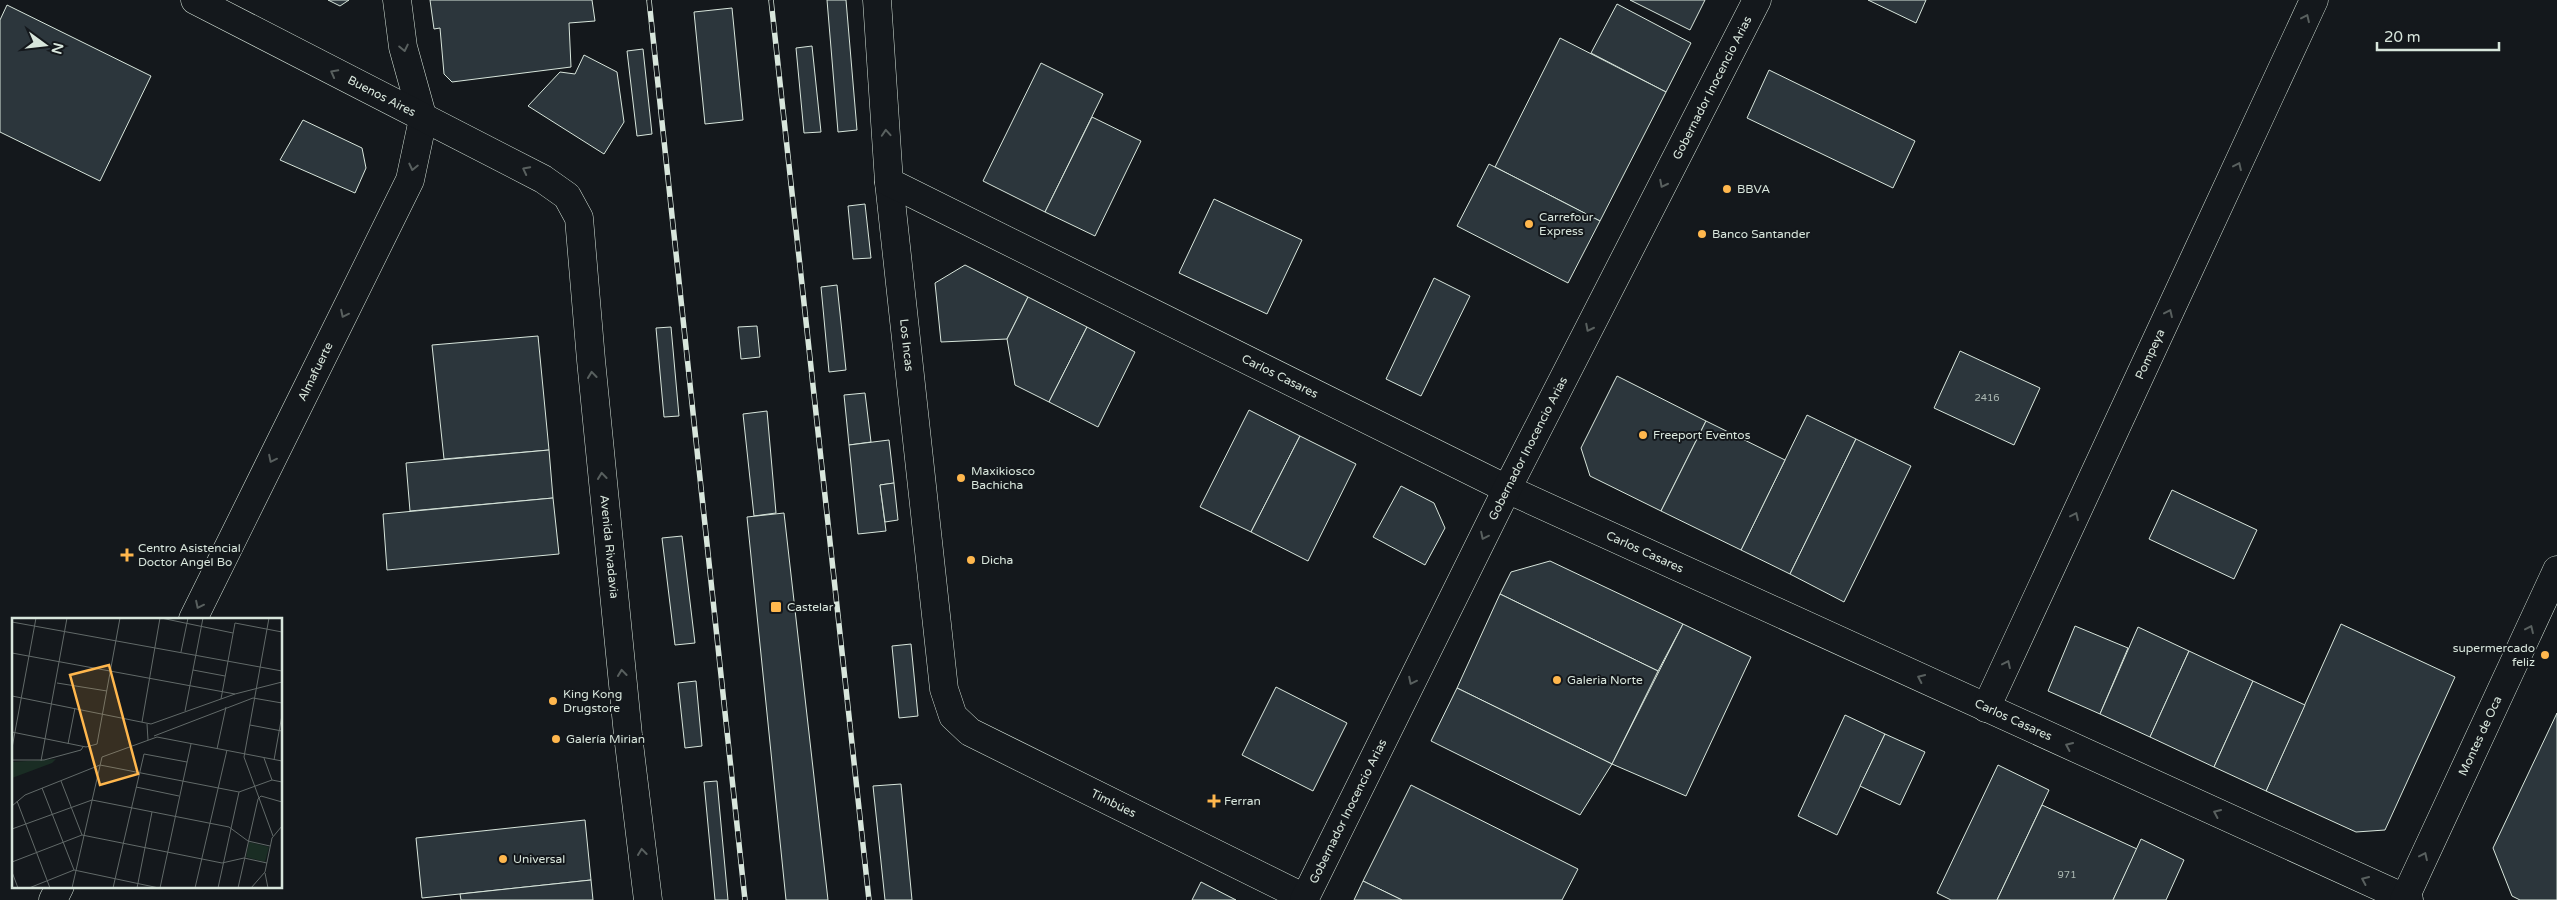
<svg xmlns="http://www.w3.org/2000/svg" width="2557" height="900" viewBox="0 0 2557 900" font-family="'Varela Round',sans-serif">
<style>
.building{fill:#2c363c;stroke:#d8e6dc}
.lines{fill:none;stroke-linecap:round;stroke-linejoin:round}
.pedestrian-casing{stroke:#d8e6dc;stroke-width:29}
.minor-casing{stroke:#d8e6dc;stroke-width:29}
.tertiary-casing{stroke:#d8e6dc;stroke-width:29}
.pedestrian{stroke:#14181c;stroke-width:28}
.minor{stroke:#14181c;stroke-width:28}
.tertiary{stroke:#14181c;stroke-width:28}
.rail-casing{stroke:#d8e6dc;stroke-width:5.5}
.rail{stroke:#14181c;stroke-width:4;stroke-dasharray:11;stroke-linecap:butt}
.oneway{stroke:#59605f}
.poi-dot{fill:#ffb74d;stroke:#14181c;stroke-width:2}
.labels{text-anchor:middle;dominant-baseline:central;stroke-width:4;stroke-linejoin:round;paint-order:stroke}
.number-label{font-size:10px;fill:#adbab4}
.street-label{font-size:12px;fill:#d8e6dc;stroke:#14181c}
.poi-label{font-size:12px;fill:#d8e6dc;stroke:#14181c;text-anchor:start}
.inset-road{fill:none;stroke:#626a69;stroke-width:1}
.view{fill:#ffb74d;fill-opacity:0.15;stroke:#ffb74d;stroke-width:2.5}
.inset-edge{fill:none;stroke:#d8e6dc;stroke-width:2.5}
</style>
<rect width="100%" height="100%" fill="#14181c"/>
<!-- building -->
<g class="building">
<path d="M328,0H349L340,6Z"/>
<path d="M430,0H592L595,21L569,23L571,67L452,82L444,74L440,28L434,29Z"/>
<path d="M827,0H846L857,130L838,132Z"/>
<path d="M1630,0H1705L1690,30Z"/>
<path d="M1868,0H1926L1916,23Z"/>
<path d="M1617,4L1691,43L1666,92L1591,53Z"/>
<path d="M7,5L151,76L100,181L0,132V20Z"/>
<path d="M732,8L743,120L705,124L694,12Z"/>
<path d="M1560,38L1666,92L1600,221L1495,167Z"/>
<path d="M812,46L821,132L804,133L796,48Z"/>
<path d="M643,49L652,134L637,136L627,51Z"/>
<path d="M584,55L617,72L624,122L604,154L528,106L560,72L575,74Z"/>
<path d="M1041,63L1103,94L1045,212L983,181Z"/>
<path d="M1769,70L1915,141L1893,188L1747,118Z"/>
<path d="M1092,117L1141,141L1095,236L1045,212Z"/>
<path d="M303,120L362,148L366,168L355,193L280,160Z"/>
<path d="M1489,164L1600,221L1568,283L1457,226Z"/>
<path d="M1214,199L1302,240L1267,314L1179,273Z"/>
<path d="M865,204L871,258L853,259L848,206Z"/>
<path d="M965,265L1028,297L1007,339L941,342L935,283Z"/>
<path d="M1434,278L1470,296L1421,396L1386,379Z"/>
<path d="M837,285L846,370L829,372L821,287Z"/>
<path d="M1028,297L1087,327L1049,402L1015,385L1007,339Z"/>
<path d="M757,326L760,357L741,359L738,327Z"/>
<path d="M671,327L679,416L664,417L656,328Z"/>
<path d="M1087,327L1135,352L1098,427L1049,402Z"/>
<path d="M538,336L549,450L444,459L432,345Z"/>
<path d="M1960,351L2040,388L2014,445L1934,408Z"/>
<path d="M1617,376L1706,421L1661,511L1590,476L1581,448Z"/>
<path d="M865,393L871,442L849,445L844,395Z"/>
<path d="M1249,410L1300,436L1251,532L1200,507Z"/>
<path d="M767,411L776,513L754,516L743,414Z"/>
<path d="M1807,415L1856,439L1790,574L1741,550Z"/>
<path d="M1706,421L1785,460L1741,550L1661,511Z"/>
<path d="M1300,436L1356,464L1308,561L1251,532Z"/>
<path d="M1856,439L1911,466L1844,602L1790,574Z"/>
<path d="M889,440L894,483L880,485L886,531L858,534L849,445Z"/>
<path d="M549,450L553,498L410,511L406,463Z"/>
<path d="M894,483L898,520L885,522L880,485Z"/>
<path d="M1401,486L1434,503L1445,528L1425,565L1373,537Z"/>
<path d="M2172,490L2257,530L2234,579L2149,539Z"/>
<path d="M553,498L559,554L387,570L383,514Z"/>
<path d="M784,513L828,900H786L747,517Z"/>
<path d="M682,536L695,643L675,645L662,538Z"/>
<path d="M1550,561L1683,624L1658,671L1500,594L1511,572Z"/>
<path d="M1500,594L1658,671L1612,764L1457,688Z"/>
<path d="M1683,624L1751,657L1686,796L1612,764Z"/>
<path d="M2341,624L2455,677L2385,830L2356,832L2266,791Z"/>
<path d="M2075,626L2128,648L2100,714L2048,691Z"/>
<path d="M2138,627L2189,651L2150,737L2100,714Z"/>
<path d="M911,644L918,716L899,718L892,646Z"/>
<path d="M2189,651L2253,681L2214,767L2150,737Z"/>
<path d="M696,681L702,746L685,748L678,683Z"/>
<path d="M2253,681L2305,705L2266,791L2214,767Z"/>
<path d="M1276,687L1347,723L1313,791L1242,755Z"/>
<path d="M1457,688L1612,764L1580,815L1431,741Z"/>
<path d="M2557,713V900H2520L2512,896L2493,848Z"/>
<path d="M1845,715L1885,734L1837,835L1798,816Z"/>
<path d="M1885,734L1925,752L1900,805L1860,786Z"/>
<path d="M1998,765L2049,790L1997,900H1951L1937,893Z"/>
<path d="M717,781L728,900H715L704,782Z"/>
<path d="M901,784L912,900H885L873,786Z"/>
<path d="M1411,785L1578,869L1562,900H1402L1363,881Z"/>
<path d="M2042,805L2137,849L2113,900H1997Z"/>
<path d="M585,820L591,880L422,898L416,838Z"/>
<path d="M2141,839L2184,860L2166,900H2113Z"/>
<path d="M591,880L593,900H461L460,894Z"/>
<path d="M1363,881L1402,900H1354Z"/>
<path d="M1201,882L1236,900H1192Z"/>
</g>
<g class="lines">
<defs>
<g id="pedestrian">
<path id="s1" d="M889,182L944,689L953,716L970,732L1305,898"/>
</g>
<g id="minor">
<path id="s2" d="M877,0L889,182L1507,489L2409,900"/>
<path id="s3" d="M193,619L410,180L423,119L403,47L397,0"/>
<path id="s4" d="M1986,708L2314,0"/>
<path d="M53,900L60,886"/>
<path id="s5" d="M2404,900L2557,570"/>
</g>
<g id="tertiary">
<path id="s6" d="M195,0L543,179L567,196L579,218L591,360L628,735L648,900"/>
<path id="s7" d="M1304,900L1507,489L1757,0"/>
</g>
</defs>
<!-- pedestrian casing -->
<use href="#pedestrian" class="pedestrian-casing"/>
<!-- minor casing -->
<use href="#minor" class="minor-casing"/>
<!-- tertiary casing -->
<use href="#tertiary" class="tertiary-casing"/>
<!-- pedestrian -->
<use href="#pedestrian" class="pedestrian"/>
<!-- minor -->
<use href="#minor" class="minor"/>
<!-- tertiary -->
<use href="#tertiary" class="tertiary"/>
<defs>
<g id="rail">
<path d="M649,0L745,900"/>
<path d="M771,0L869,900"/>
</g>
</defs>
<!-- rail casing -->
<use href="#rail" class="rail-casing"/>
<!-- rail -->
<use href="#rail" class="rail"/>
</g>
<!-- one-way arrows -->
<defs><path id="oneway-chevron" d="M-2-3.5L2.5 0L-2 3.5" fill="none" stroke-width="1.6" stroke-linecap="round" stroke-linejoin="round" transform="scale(1.25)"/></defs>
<g class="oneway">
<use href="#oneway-chevron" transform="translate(2306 18) rotate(-65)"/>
<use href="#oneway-chevron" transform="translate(404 48) rotate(78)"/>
<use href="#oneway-chevron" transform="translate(334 73) rotate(-152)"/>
<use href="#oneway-chevron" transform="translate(886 133) rotate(-94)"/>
<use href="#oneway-chevron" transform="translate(2238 166) rotate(-65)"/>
<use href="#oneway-chevron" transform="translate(413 167) rotate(103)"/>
<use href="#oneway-chevron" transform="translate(526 170) rotate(-153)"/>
<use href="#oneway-chevron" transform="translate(1663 184) rotate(117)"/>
<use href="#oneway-chevron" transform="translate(2169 313) rotate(-65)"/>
<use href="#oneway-chevron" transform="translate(344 314) rotate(116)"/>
<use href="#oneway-chevron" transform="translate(1589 328) rotate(117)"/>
<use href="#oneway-chevron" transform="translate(592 375) rotate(-96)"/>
<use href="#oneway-chevron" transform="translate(272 459) rotate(116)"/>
<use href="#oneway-chevron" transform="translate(602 476) rotate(-96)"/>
<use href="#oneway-chevron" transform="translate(2075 516) rotate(-65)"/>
<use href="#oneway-chevron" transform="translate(1484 536) rotate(116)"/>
<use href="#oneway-chevron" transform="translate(199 605) rotate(116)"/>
<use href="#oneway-chevron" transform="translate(2530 629) rotate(-65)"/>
<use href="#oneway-chevron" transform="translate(2007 664) rotate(-65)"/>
<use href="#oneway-chevron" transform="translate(622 673) rotate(-96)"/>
<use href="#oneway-chevron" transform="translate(1921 678) rotate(-155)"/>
<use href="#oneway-chevron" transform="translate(1412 681) rotate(116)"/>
<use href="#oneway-chevron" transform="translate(2069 746) rotate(-156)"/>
<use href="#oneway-chevron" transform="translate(2217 813) rotate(-156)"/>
<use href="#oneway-chevron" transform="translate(642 852) rotate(-97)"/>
<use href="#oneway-chevron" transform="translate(2424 856) rotate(-65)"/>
<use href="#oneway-chevron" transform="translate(2365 880) rotate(-156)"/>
</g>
<!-- markers -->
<g class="poi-dot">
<circle cx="1727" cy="189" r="5"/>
<circle cx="1529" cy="224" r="5"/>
<circle cx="1702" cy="234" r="5"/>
<circle cx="1643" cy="435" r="5"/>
<circle cx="961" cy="478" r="5"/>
<path d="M124.5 547.5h5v5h5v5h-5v5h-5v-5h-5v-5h5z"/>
<circle cx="971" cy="560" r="5"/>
<rect x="770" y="601" width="12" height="12" rx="2.5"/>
<circle cx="2545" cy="655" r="5"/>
<circle cx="1557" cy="680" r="5"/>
<circle cx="553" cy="701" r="5"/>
<circle cx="556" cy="739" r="5"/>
<path d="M1211.5 793.5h5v5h5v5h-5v5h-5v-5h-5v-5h5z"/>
<circle cx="503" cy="859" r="5"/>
</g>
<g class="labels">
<!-- number labels -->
<g class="number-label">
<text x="1987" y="398">2416</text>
<text x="2067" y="875">971</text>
</g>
<!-- street labels -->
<g class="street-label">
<text stroke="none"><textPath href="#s7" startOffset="909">Gobernador Inocencio Arias</textPath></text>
<text stroke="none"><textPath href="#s6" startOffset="210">Buenos Aires</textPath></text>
<text stroke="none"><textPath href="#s1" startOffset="164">Los Incas</textPath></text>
<text stroke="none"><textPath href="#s4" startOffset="390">Pompeya</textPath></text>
<text stroke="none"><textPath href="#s3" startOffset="276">Almafuerte</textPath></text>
<text stroke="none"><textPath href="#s2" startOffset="619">Carlos Casares</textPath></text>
<text stroke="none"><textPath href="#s7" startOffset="504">Gobernador Inocencio Arias</textPath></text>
<text stroke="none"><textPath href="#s6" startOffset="776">Avenida Rivadavia</textPath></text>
<text stroke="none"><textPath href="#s2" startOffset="1024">Carlos Casares</textPath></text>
<text stroke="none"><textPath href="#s2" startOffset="1429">Carlos Casares</textPath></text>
<text stroke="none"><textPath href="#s5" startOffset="181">Montes de Oca</textPath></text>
<text stroke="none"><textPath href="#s1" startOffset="722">Timbúes</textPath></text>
<text stroke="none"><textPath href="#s7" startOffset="99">Gobernador Inocencio Arias</textPath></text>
</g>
<!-- poi labels -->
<g class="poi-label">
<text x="1737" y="189">BBVA</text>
<text x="1539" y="217">Carrefour<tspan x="1539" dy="14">Express</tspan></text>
<text x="1712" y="234">Banco Santander</text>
<text x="1653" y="435">Freeport Eventos</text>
<text x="971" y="471">Maxikiosco<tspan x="971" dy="14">Bachicha</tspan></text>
<text x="138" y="548">Centro Asistencial<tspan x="138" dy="14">Doctor Angel Bo</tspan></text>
<text x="981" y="560">Dicha</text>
<text x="787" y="607">Castelar</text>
<text x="2535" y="648" text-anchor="end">supermercado<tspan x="2535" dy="14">feliz</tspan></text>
<text x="1567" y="680">Galeria Norte</text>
<text x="563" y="694">King Kong<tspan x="563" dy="14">Drugstore</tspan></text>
<text x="566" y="739">Galería Mirian</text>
<text x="1224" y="801">Ferran</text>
<text x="513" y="859">Universal</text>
</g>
</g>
<!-- overview -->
<g transform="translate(12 618)">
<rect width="270" height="270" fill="#14181c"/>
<path d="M44,141L40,145L0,160V144ZM237,224L257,229L253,244L234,239Z" fill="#1a2d24"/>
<path class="inset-road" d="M149,0L221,15M257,0L232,139L261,218M0,4L270,53M169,34L176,0M0,35L223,76M181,52L213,58M45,65L95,73M0,78L139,106L223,76L270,64M209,81L223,5L270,14M173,93L191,0M130,104L148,0M135,106L136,122M238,107L270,113M0,114L74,129L85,126L108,0M142,118L241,80L270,85M56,126L63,90M0,130L24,0M205,131L214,89M252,140L260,162M0,142H32L69,132L71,129M262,142L270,97M29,143L55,0M49,163L70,217M124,169L167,178M30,170L62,252M5,183L38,270M0,188L13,177L88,147L227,174L260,162L270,164M0,211L80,182L217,209L236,223L258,228M0,244L70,217L210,245L232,240L255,245M0,254L6,270M253,255L256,270M17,270L62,252L147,270M60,270L90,139L145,119L270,143M101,270L132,136L175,144M125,270L140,194M148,270L179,126M183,270L215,132M206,270L227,174M226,270L246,181L249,178L270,184M239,270L253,254L260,220L270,208"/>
<path class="view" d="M97,47L126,156L88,167L58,57Z"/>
<rect width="270" height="270" class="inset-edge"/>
</g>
<!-- north arrow -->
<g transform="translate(45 45) rotate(105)" stroke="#14181c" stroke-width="4" paint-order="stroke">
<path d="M0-4L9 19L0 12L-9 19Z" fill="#d8e6dc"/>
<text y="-8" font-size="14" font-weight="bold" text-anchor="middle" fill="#d8e6dc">N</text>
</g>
<!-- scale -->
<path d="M2377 42v8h122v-8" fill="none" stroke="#d8e6dc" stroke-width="2.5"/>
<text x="2384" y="42" font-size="15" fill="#d8e6dc" stroke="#14181c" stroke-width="4" paint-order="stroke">20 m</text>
</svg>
